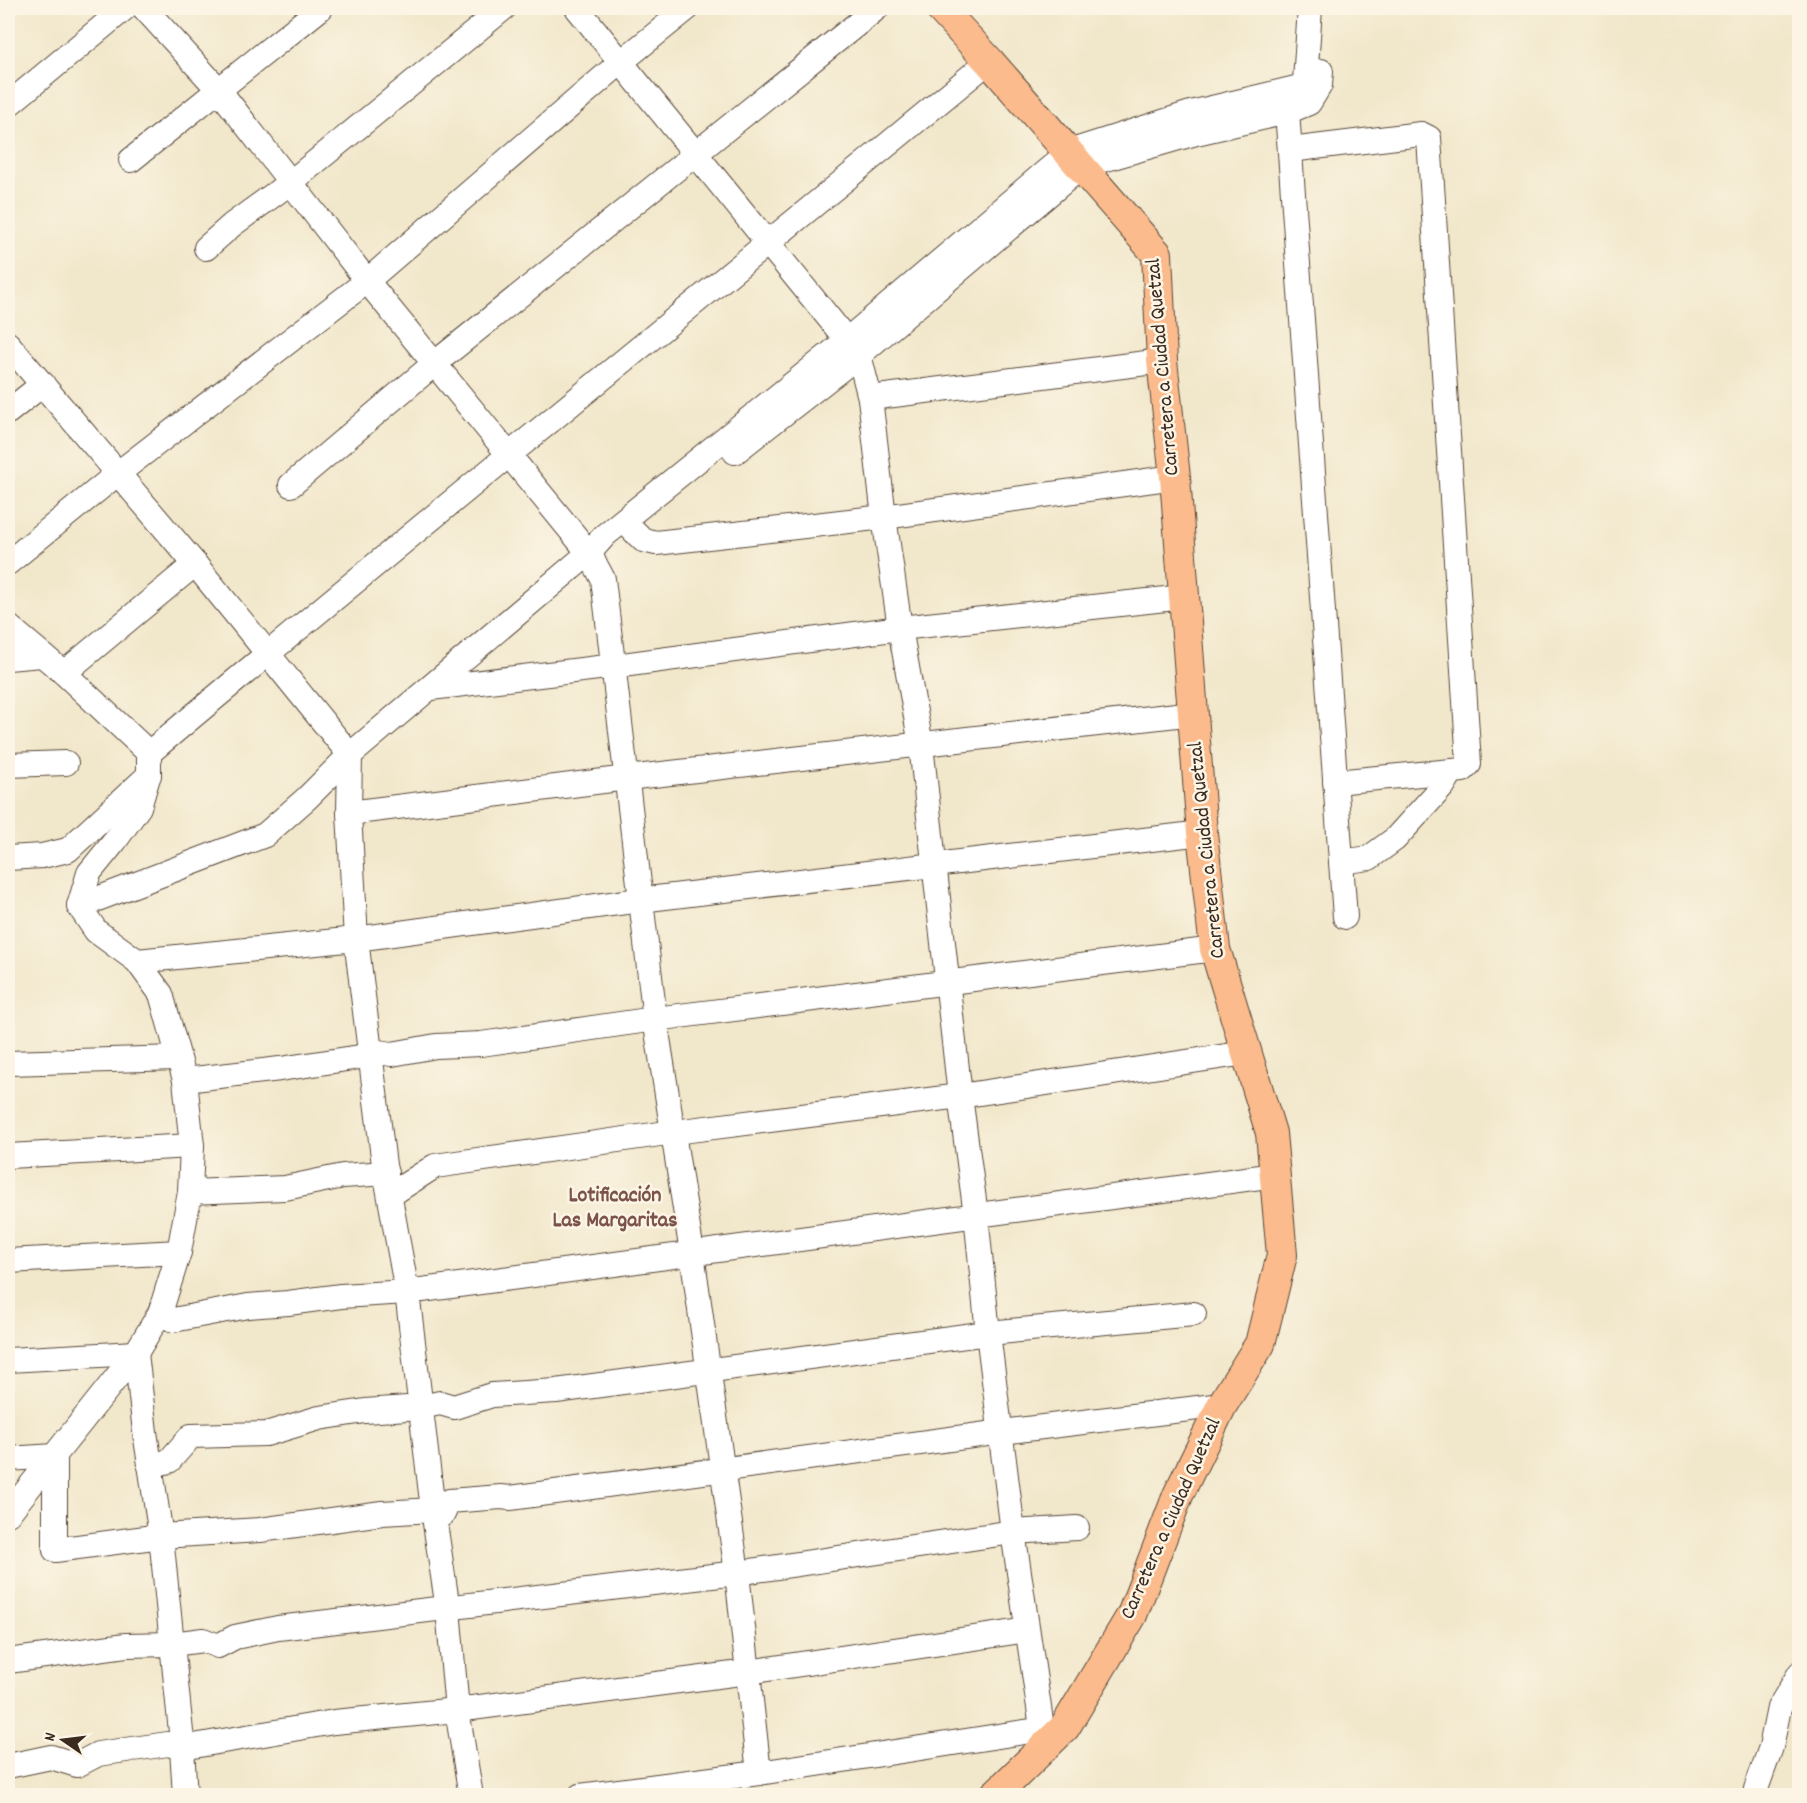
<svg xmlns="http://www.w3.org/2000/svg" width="1807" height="1803" viewBox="0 0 1807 1803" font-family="Dekko,sans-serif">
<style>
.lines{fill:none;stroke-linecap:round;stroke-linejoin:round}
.minor-casing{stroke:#564638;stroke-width:26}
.major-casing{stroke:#564638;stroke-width:32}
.minor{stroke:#fff;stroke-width:24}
.major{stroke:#fbbb8c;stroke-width:30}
.labels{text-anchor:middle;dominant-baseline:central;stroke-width:5;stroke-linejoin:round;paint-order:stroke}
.street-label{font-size:21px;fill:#3b2a1e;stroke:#fcf5e5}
.neighbourhood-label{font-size:22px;font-weight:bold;fill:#7c534a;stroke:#fcf5e5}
</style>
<rect width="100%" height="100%" fill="#fcf5e5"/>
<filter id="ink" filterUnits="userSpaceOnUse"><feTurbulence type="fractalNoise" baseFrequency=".0167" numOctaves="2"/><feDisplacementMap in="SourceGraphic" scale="12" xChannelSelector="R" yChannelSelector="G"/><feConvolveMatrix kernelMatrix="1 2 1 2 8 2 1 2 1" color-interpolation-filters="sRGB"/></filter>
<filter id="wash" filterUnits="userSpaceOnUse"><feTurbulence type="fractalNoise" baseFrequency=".008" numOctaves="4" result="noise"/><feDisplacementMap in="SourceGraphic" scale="24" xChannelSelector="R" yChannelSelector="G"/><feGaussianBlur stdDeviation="1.35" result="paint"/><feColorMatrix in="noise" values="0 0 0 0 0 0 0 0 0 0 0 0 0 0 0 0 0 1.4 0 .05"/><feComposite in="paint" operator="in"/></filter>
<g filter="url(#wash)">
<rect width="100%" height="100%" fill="#f1e7cb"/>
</g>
<g filter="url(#ink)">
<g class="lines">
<defs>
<g id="minor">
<path d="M144,8L219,90L367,281L589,553L603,579L655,1019L692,1253L737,1573L759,1773"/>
<path d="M577,8L859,355L870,398L884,517L900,628L921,745L960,1096L976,1215L988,1333L1013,1532L1041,1721L1037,1730L759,1773L580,1796"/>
<path d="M1286,97L1345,917"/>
<path d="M8,105L125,8"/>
<path d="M1290,150L1421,134L1429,138L1469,764L1463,770L1335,782"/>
<path d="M131,160L321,8"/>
<path d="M206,248L232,225L291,182L504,8"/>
<path d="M8,344L195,564L350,755L349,813L356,939L384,1165L407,1292L433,1510L448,1609L457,1710L471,1796"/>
<path d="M870,398L1162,361"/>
<path d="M8,412L43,384"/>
<path d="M735,452L859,355L1082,166L1196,133L1287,112L1309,103L1320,85L1321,71"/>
<path d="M291,485L434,364L877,8"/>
<path d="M624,521L643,540L656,543L884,517L1175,477"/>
<path d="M8,563L117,474L367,281L621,62L688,8"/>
<path d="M8,626L64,673L149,753V774L139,807L115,841L89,873L79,906"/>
<path d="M8,658L41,655"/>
<path d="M64,673L195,564"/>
<path d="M431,688L615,666L900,628L1184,597"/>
<path d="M149,753C427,519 710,292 989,61"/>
<path d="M8,765L66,763"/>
<path d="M349,813L627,778L1194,713"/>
<path d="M8,858L42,856L68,850L149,775"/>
<path d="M1341,862L1369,858L1395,839L1443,786L1452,771"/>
<path d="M79,906L265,835L307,798L350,755L589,553L605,535L847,340L1069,152L1191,113L1300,87L1305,81L1310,8"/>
<path d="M137,961L356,939L640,900L1202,833"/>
<path d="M8,1063L178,1058"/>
<path d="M185,1080L280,1069L360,1057L371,1051L392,1054L436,1046L481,1044L655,1019L1215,949"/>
<path d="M8,1156L192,1146"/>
<path d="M190,1192L285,1188L343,1176L386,1173"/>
<path d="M390,1195L435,1166L674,1132L960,1096L1246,1053"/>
<path d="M8,1261L179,1252"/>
<path d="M160,1313L173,1320L248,1306L288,1303L341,1296L407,1292L1275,1175"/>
<path d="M8,1360L136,1353L145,1432L161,1536L181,1732L185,1796"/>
<path d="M8,1459L55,1456V1550L161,1536L260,1530L382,1513L433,1510L443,1514L449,1501L501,1497L510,1498L1002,1432L1222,1405"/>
<path d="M150,1466L169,1461L191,1436L266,1434L319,1418L365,1411L421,1407L440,1403L454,1407L492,1395L556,1391L988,1333L1194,1314"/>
<path d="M8,1514L136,1353L160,1313L179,1252L190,1192L192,1146L185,1080L161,994L137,961L96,931L79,906"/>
<path d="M8,1661L126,1645L172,1644L203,1640L218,1646L235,1637L278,1628L737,1573L1013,1532L1077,1528"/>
<path d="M8,1766L51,1757L77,1765L98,1754L168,1744L182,1748L334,1722L457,1710L748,1672L1027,1630"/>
<path d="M1756,1789L1771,1747L1779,1708L1800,1673"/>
</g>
<path id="major" d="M940,8L989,61L1157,254L1162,361L1175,477L1202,833L1215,949L1271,1133L1282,1255L1260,1344L1222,1405L1178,1495L1132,1615L1065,1727L994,1796"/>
</defs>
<!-- minor casing -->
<use href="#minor" class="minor-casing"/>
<!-- major casing -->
<use href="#major" class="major-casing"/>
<!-- minor -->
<use href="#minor" class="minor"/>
<!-- major -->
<use href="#major" class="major"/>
</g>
</g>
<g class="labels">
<!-- street labels -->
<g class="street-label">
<text transform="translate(1164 367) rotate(-95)">Carretera a Ciudad Quetzal</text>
<text transform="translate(1208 850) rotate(-96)">Carretera a Ciudad Quetzal</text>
<text transform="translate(1172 1519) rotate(-66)">Carretera a Ciudad Quetzal</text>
</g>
<!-- neighbourhood labels -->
<g class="neighbourhood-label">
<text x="615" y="1196">Lotificación<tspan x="615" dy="25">Las Margaritas</tspan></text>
</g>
</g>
<!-- margin -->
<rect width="1807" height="1803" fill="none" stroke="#fcf5e5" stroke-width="30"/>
<!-- north arrow -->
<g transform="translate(63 1740) rotate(284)" stroke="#fcf5e5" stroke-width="4.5" paint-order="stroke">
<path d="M0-4.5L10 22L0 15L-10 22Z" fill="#3b2a1e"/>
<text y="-9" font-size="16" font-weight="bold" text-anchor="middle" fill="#3b2a1e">N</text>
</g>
</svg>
